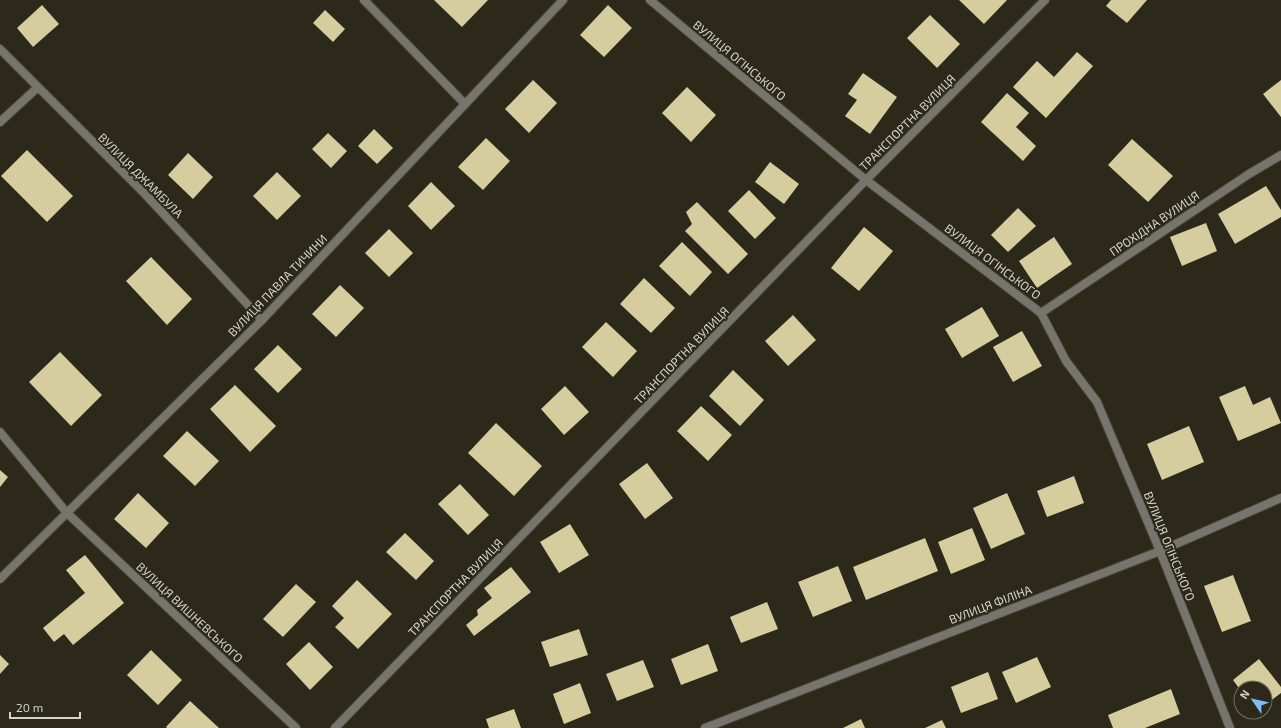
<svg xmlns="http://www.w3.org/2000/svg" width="1281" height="728" viewBox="0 0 1281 728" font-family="'Exo 2',sans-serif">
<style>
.building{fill:#d6cd9e}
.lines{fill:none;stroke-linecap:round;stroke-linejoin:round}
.street-casing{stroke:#474436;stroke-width:10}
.street{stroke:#76746c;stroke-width:8}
.labels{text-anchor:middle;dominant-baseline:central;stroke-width:4;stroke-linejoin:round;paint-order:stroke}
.street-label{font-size:12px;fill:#d5d4ca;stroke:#2c291a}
</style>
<rect width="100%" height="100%" fill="#2c291a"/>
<!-- building -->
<g class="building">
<path d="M434,0H488L462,27Z"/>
<path d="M959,0H1007L984,24Z"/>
<path d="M1111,0H1147L1127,23L1106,6Z"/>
<path d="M42,5L59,24L33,47L17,28Z"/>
<path d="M608,5L632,28L604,57L580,35Z"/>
<path d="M325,10L345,29L333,42L313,23Z"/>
<path d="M930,15L960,44L937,68L907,38Z"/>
<path d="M1077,52L1093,66L1046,118L1013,87L1037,61L1054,77Z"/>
<path d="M863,73L897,97L870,134L845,116L857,100L848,94Z"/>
<path d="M533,80L557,103L529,133L505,109Z"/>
<path d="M1281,80V117L1263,94Z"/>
<path d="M687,87L716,115L691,142L662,113Z"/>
<path d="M1007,93L1029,113L1016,127L1036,146L1023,161L981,122Z"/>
<path d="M374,129L393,148L377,164L358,146Z"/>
<path d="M328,133L347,151L331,168L312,149Z"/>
<path d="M486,138L510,161L483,190L458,167Z"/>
<path d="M1132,139L1173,176L1148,202L1108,165Z"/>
<path d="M27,150L73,196L47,222L1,176Z"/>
<path d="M188,153L213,177L193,199L168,175Z"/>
<path d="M770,162L799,184L784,204L755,182Z"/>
<path d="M277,172L301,196L277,220L253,196Z"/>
<path d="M431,182L455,206L431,230L408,206Z"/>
<path d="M1266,186L1281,210V217L1235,244L1218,214Z"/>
<path d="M749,190L776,218L755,239L728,211Z"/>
<path d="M697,202L748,254L728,274L685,231L692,224L686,212Z"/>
<path d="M1018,208L1036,226L1008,252L991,235Z"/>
<path d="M1206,223L1217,251L1182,266L1170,237Z"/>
<path d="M864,227L893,251L859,291L831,268Z"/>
<path d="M389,229L413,253L389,277L365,253Z"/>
<path d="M1054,237L1072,264L1037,288L1019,261Z"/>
<path d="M682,242L712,272L690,296L659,266Z"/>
<path d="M151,257L192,299L167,325L126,281Z"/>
<path d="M644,278L675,308L651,333L620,304Z"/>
<path d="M340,285L364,308L336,337L312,314Z"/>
<path d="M982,307L999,336L962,358L945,329Z"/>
<path d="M793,315L816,340L788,366L765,341Z"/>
<path d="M606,322L637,351L613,377L582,347Z"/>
<path d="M1022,331L1042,366L1013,382L993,347Z"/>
<path d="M278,345L302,369L278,393L254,369Z"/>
<path d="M60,352L102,395L71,426L29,382Z"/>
<path d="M733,370L764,400L740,426L709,396Z"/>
<path d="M235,385L276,426L250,452L210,409Z"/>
<path d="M565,386L589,412L564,435L541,409Z"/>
<path d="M1245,386L1253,405L1270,397L1281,423L1238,441L1219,397Z"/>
<path d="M701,406L732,435L708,461L677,431Z"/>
<path d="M496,423L542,466L514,496L468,453Z"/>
<path d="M1189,426L1204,462L1162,480L1147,444Z"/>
<path d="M187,431L219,461L195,486L163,456Z"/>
<path d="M647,463L673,498L645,519L619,484Z"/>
<path d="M0,470L8,477L0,487Z"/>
<path d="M1074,476L1084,503L1047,517L1037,491Z"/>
<path d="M460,484L489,515L468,535L438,504Z"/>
<path d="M138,493L169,523L146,548L114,519Z"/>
<path d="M1007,493L1025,534L991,549L973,508Z"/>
<path d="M570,524L589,555L559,573L540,542Z"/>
<path d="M972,528L985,560L951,574L938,542Z"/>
<path d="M405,533L434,561L416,580L386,552Z"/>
<path d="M925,538L938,571L866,600L853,567Z"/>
<path d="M85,555L124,603L73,645L64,634L54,642L43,628L85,593L66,570Z"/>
<path d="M838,566L852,601L813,617L798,582Z"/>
<path d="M511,567L531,592L474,636L466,625L478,615L477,610L492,598L484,588Z"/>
<path d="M1233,575L1251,621L1222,632L1204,586Z"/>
<path d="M357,580L392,614L358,649L335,627L344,618L332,606Z"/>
<path d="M296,584L316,602L283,637L263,619Z"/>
<path d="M767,602L778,629L741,643L730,617Z"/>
<path d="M579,629L588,655L550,667L541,642Z"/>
<path d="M309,642L333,667L310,690L286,664Z"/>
<path d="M708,644L718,671L681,685L671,659Z"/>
<path d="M151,650L182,680L158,705L127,675Z"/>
<path d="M0,655L9,664L0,674Z"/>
<path d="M1037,657L1051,687L1016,703L1002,672Z"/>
<path d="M1259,659L1281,687V693L1265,705V688H1241V691L1233,680Z"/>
<path d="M643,660L654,687L617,701L606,674Z"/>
<path d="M988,672L998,699L961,713L951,687Z"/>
<path d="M580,683L591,713L564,724L553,694Z"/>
<path d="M1171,689L1180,714L1145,728H1113L1108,715Z"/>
<path d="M190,701L219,728H167L166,727Z"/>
<path d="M514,709L521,728H489L486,719Z"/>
<path d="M861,719L865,728H843Z"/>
<path d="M942,720L946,728H925Z"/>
</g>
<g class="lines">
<defs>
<g id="street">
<path d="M364,0L465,104"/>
<path d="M650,0L866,180L1041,313L1066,361L1097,402L1160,551L1230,728"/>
<path d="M0,49L145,194L262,320"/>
<path d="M0,122L37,88"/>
<path d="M1041,313L1249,174L1281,155"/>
<path d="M0,432L67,513L296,728"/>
<path d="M0,579L262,320L563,0"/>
<path d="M335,728L866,180L1045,0"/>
<path d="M705,728L1160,551L1281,498"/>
</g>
</defs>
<!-- street casing -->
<use href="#street" class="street-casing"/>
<!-- street -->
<use href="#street" class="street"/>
</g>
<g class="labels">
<!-- street labels -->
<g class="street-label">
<text transform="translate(740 60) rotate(40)">ВУЛИЦЯ ОГІНСЬКОГО</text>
<text transform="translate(907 122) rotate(-45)">ТРАНСПОРТНА ВУЛИЦЯ</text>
<text transform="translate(141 175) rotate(45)">ВУЛИЦЯ ДЖАМБУЛА</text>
<text transform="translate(1154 223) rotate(-34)">ПРОХІДНА ВУЛИЦЯ</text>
<text transform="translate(993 261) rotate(37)">ВУЛИЦЯ ОГІНСЬКОГО</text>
<text transform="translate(277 285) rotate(-46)">ВУЛИЦЯ ПАВЛА ТИЧИНИ</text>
<text transform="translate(681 355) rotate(-46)">ТРАНСПОРТНА ВУЛИЦЯ</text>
<text transform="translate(1170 546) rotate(68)">ВУЛИЦЯ ОГІНСЬКОГО</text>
<text transform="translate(455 587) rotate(-46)">ТРАНСПОРТНА ВУЛИЦЯ</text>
<text transform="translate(990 604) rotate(-21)">ВУЛИЦЯ ФІЛІНА</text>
<text transform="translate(190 612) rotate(43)">ВУЛИЦЯ ВИШНЕВСЬКОГО</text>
</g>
</g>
<!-- north arrow -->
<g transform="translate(1253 700) rotate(304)"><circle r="19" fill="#2c291a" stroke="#706d60"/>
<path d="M0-3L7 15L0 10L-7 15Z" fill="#7fbdf9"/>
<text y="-6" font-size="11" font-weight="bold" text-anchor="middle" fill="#d5d4ca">N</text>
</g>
<!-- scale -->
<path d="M10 712v6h70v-6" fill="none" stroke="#d5d4ca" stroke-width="2"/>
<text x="16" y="712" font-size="12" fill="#d5d4ca" stroke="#2c291a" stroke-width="3" paint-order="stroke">20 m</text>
</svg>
